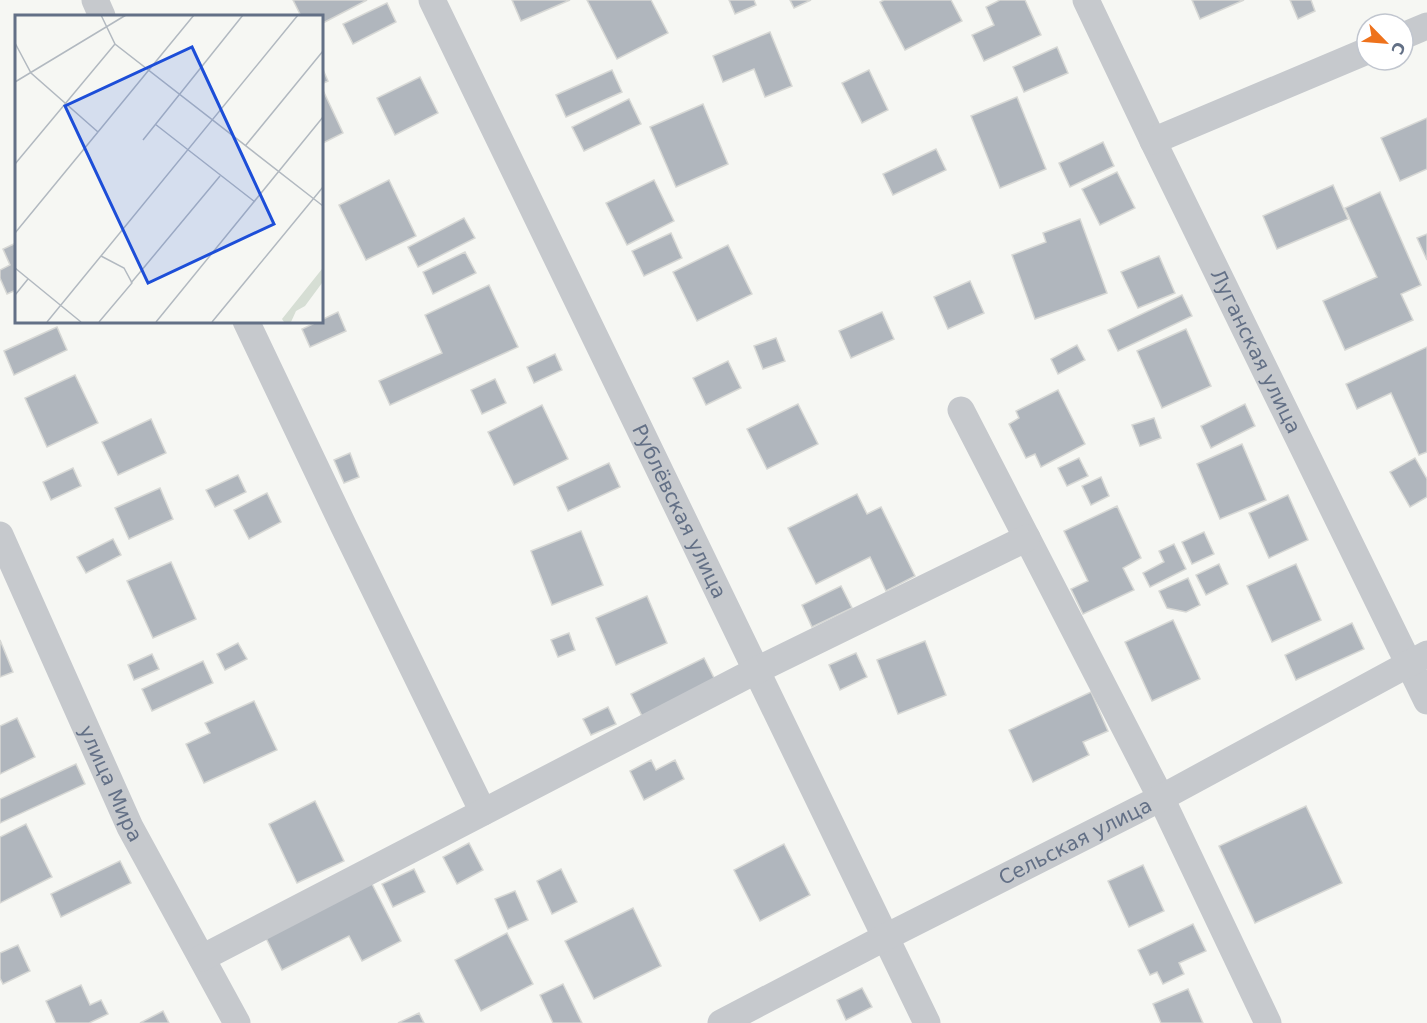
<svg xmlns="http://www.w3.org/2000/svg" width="1427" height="1023" viewBox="0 0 1427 1023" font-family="'DejaVu Sans',sans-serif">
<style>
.building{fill:#b0b6bd;stroke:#d7d8d5;stroke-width:1.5}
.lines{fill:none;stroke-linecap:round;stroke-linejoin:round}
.street{stroke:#c6c9cd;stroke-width:27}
.labels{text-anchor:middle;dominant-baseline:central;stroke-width:6;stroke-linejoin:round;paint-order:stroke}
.street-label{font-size:20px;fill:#637086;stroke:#fff}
.inset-road{fill:none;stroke:#b2b9c0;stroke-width:1.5}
.view{fill:#1d4ed8;fill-opacity:0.15;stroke:#1d4ed8;stroke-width:3}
.inset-edge{fill:none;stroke:#637086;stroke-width:3}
</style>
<rect width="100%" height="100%" fill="#f6f7f3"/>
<!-- building -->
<g class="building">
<path d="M293,0H367L321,24V16H301Z"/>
<path d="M512,0H570L521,21Z"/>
<path d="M587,0H651L668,33L617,59Z"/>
<path d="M729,0H754L756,5L735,14Z"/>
<path d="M790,0H811L794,8Z"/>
<path d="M884,0H951L962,21L905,50L880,2Z"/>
<path d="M1000,0H1025L1041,35L984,61L972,35L994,25L986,7Z"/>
<path d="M1192,0H1244L1200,19Z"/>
<path d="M1290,0H1311L1315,11L1298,19Z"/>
<path d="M387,3L396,22L353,44L343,24Z"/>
<path d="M770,32L792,86L765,97L754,69L723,82L713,56Z"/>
<path d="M1057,47L1068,73L1024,92L1013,67Z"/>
<path d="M321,65L328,81L321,84Z"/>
<path d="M612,70L622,92L566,117L556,95Z"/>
<path d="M869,70L888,110L862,123L842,83Z"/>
<path d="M420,77L438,113L395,135L377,98Z"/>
<path d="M321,86L343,133L321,144Z"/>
<path d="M1017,97L1046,169L1000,188L971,116Z"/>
<path d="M629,99L641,124L584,151L572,127Z"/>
<path d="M703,104L728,164L676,187L650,127Z"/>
<path d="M1427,118V169L1400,181L1381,138Z"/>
<path d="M1103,142L1114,166L1070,187L1059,163Z"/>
<path d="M936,149L946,170L893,195L883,174Z"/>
<path d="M1117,172L1135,208L1100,225L1082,189Z"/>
<path d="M389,180L416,236L366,260L339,205Z"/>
<path d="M654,180L674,221L627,245L606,203Z"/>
<path d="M1333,185L1348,219L1277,249L1263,216Z"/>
<path d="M1380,192L1421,285L1401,294L1413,320L1345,350L1323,301L1377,277L1345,208Z"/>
<path d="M464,218L475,238L418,267L408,247Z"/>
<path d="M1080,219L1107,293L1035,319L1012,255L1046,242L1043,233Z"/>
<path d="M671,233L682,258L644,276L632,251Z"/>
<path d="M1427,234V260L1417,238Z"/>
<path d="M16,243V290L7,294L0,278V270L10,265L3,249Z"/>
<path d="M728,245L752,294L697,321L673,272Z"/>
<path d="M465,252L476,273L433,294L423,272Z"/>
<path d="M1159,256L1175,293L1138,308L1121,272Z"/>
<path d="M970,281L984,313L948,329L934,297Z"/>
<path d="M489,285L518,347L390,405L379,381L442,353L425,315Z"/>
<path d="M1182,295L1192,316L1118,351L1108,330Z"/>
<path d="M338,312L346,331L310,347L302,329Z"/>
<path d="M882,312L894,339L851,358L839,331Z"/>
<path d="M57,327L67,350L14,375L4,351Z"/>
<path d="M1186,329L1211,386L1162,408L1137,351Z"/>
<path d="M776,338L785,361L763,369L754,346Z"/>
<path d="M1077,345L1085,360L1058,374L1051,359Z"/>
<path d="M1427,347V452L1419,455L1391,393L1357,409L1346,384Z"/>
<path d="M555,354L562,370L534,383L527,367Z"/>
<path d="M728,361L741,388L706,405L693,378Z"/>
<path d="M75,375L98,423L47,447L25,398Z"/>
<path d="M495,379L506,403L482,414L471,390Z"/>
<path d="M1058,390L1085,444L1041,467L1035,454L1026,458L1009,424L1019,418L1016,411Z"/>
<path d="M798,404L818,444L767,469L747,429Z"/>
<path d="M1245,404L1255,426L1211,448L1201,426Z"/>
<path d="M542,405L568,459L514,485L488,432Z"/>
<path d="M1154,418L1161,438L1140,446L1132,425Z"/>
<path d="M151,419L166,453L118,475L102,442Z"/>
<path d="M1242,444L1266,500L1220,519L1197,464Z"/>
<path d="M350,453L359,477L344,483L334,460Z"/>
<path d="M1079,458L1088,476L1067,486L1058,468Z"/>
<path d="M1415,458L1427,479V497L1410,507L1390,472Z"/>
<path d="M609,463L620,487L568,511L557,487Z"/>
<path d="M73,468L81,486L51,500L43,482Z"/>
<path d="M238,475L246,492L215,507L206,490Z"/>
<path d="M1101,477L1109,496L1091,505L1082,486Z"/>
<path d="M160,488L173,519L129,539L115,508Z"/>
<path d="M267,493L281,522L249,539L234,510Z"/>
<path d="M857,494L867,514L881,507L915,576L886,591L870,557L816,584L788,528Z"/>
<path d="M1288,495L1308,540L1269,558L1249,513Z"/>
<path d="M1117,506L1141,558L1123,568L1134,590L1083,614L1071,589L1088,581L1064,531Z"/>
<path d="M581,531L603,585L552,605L531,551Z"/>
<path d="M1204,532L1214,554L1192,564L1182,542Z"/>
<path d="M113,539L121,555L86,573L77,557Z"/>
<path d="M1174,544L1186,569L1150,587L1143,573L1164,562L1159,551Z"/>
<path d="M171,562L196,619L153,638L127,581Z"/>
<path d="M1219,564L1228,584L1206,595L1196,575Z"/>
<path d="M1296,564L1321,620L1272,642L1247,586Z"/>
<path d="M1188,578L1200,605L1186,612L1167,608L1159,591Z"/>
<path d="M841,586L852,608L812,627L802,605Z"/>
<path d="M647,596L667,643L616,665L596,618Z"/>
<path d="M1173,620L1200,679L1152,701L1125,642Z"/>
<path d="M1352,623L1364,649L1296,680L1285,655Z"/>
<path d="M569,633L575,650L558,657L551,640Z"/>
<path d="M0,640L13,672L0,677Z"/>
<path d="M925,641L946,695L898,714L877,660Z"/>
<path d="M238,643L247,659L225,670L217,654Z"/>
<path d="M856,653L867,677L840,690L829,665Z"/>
<path d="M152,654L159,669L134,680L128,665Z"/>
<path d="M704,658L715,680L642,716L631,694Z"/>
<path d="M203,661L213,683L152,711L142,689Z"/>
<path d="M1091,692L1108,731L1083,742L1089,755L1033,782L1009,730Z"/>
<path d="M254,701L277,750L204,783L186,744L210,733L205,723Z"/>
<path d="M608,707L616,724L591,735L583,719Z"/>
<path d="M17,718L35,757L0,774V726Z"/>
<path d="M651,760L656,770L675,760L684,779L644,800L630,771Z"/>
<path d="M76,764L85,784L0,823V799Z"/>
<path d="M315,801L344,861L297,883L269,824Z"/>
<path d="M1306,806L1342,883L1255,923L1219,846Z"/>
<path d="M26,824L52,877L0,903V837Z"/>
<path d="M469,843L483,870L457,884L443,857Z"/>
<path d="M784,844L810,895L760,921L734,870Z"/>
<path d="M120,861L131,883L61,917L51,894Z"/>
<path d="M1143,865L1164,911L1129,927L1108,881Z"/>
<path d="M414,869L425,892L393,907L382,884Z"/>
<path d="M561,869L577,902L552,914L537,881Z"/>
<path d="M371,882L401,941L362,961L349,936L282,970L265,936Z"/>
<path d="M515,891L528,920L508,929L495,899Z"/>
<path d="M633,908L661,966L594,999L565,941Z"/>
<path d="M1193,924L1206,951L1179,963L1184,974L1163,984L1157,972L1150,975L1138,950Z"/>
<path d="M507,933L533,984L481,1011L455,960Z"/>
<path d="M18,945L30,971L3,984L0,978V953Z"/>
<path d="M563,984L582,1023H553L540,995Z"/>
<path d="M81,985L90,1005L101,1000L108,1014L89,1023H56L46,1001Z"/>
<path d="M862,988L872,1007L846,1020L837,1000Z"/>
<path d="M1188,989L1203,1023H1161L1153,1004Z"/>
<path d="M163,1011L169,1023H140Z"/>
<path d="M419,1013L424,1023H398Z"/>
</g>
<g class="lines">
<!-- street -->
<g class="street">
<path d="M95,0L102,16"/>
<path id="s1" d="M432,0L927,1023"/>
<path id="s2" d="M1086,0L1153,141L1427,701"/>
<path d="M1403,36L1427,26"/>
<path d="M1153,141L1367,51"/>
<path d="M246,321L344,527L483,812"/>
<path d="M961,410L1161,798L1268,1023"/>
<path id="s3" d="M0,535L130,827L237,1023"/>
<path d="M202,958L757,670L1027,538"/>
<path id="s4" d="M721,1023L886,937L1161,798L1427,654"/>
</g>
</g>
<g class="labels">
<!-- street labels -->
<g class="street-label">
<text stroke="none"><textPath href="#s2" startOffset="390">Луганская улица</textPath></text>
<text stroke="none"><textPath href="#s1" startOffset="568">Рублёвская улица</textPath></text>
<text stroke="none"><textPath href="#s3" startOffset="272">улица Мира</textPath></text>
<text stroke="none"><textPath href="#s4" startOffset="398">Сельская улица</textPath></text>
</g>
</g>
<!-- overview -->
<g transform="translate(15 15)">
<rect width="308" height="308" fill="#f6f7f3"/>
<path d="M307,254V268L290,291L281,296L276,307H269L267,304Z" fill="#d6ded4"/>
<path class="inset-road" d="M86,0L100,29L308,191M0,28L16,58L83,117M0,67L111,0M140,109L240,187M128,125L228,0M231,130L308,36M0,149L100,29M0,218L179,0M0,253L66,307M116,268L205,161M0,280L13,264M32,307L283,0M84,307L117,268L109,253L86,241M141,307L308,102M197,307L308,172"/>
<path class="view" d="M177,32L259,209L133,268L50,91Z"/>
<rect width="308" height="308" class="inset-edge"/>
</g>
<!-- north arrow -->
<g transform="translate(1385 42) rotate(115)"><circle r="28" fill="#ffffff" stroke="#c1c6cf" stroke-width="1.5"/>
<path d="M0-4.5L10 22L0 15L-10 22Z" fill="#ee721c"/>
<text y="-9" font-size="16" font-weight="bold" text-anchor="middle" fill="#637086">С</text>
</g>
</svg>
